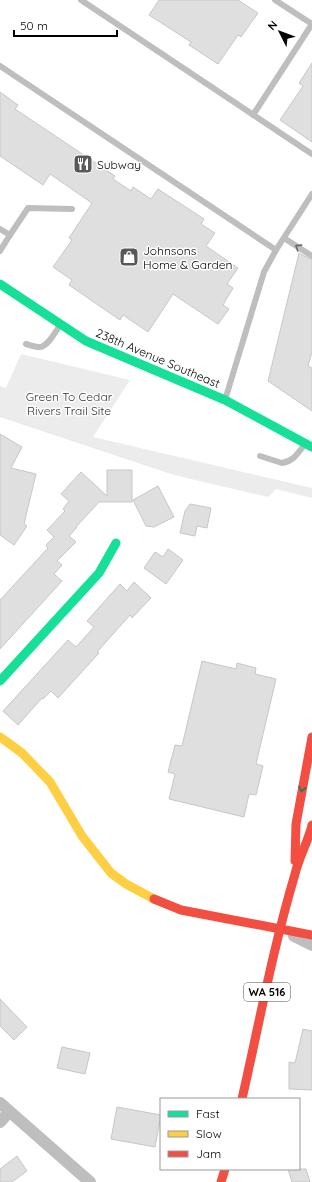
<svg xmlns="http://www.w3.org/2000/svg" width="312" height="1182" viewBox="0 0 312 1182" font-family="Quicksand,sans-serif">
<style>
.green{fill:#ececec}
.building{fill:#dfdfdf;stroke:#c7c7c7}
.lines{fill:none;stroke-linecap:round;stroke-linejoin:round}
.lane{stroke:#bebebe;stroke-width:6}
.street{stroke:#bebebe;stroke-width:12}
.fast{stroke:#16e098;stroke-width:9}
.slow{stroke:#ffcf43;stroke-width:9}
.jam{stroke:#f24e42;stroke-width:9}
.oneway{stroke:#686868}
.oneway2{stroke:#0d865b}
.labels{text-anchor:middle;dominant-baseline:central;stroke-width:3;stroke-linejoin:round;paint-order:stroke}
.shield{fill:#fff;stroke:#4c4c4c;stroke-width:1}
.shield-label{font-size:11px;font-weight:bold;fill:#000}
.poi-label{font-size:12px;fill:#000;stroke:#fff;text-anchor:start}
.street-label{font-size:12px;fill:#000;stroke:#fff}
.park-label{font-size:12px;fill:#333;stroke:#fff}
</style>
<rect width="100%" height="100%" fill="#fff"/>
<!-- green -->
<path class="green" d="M21,354L130,380L93,437L312,488V498L276,489L268,497L174,475L0,417V386L6,388Z"/>
<!-- building -->
<g class="building">
<path d="M159,0H238L258,13L241,37L238,35L218,64L189,45L191,42L149,15Z"/>
<path d="M312,63V142L280,120L303,86L299,83Z"/>
<path d="M0,92L18,105L15,109L115,176L113,179L131,191L133,187L151,199L158,189L204,219L201,224L215,233L206,246L238,268L227,284L233,288L223,305L229,309L218,324L173,294L148,332L123,315L120,320L69,285L72,280L53,267L72,240L69,238L92,203L50,174L43,185L0,156Z"/>
<path d="M299,253L312,260V352L308,366L312,368V411L268,381Z"/>
<path d="M0,434L22,447L11,468L36,474L24,524L27,526L14,545L0,535Z"/>
<path d="M107,470H132V502H99L76,527H77L69,536L76,542L57,561L62,565L54,574L62,581L0,649V600L48,548L46,545L54,537L47,530L65,511L63,509L69,501L61,494L81,472L107,496Z"/>
<path d="M158,486L174,517L154,527L146,526L133,500Z"/>
<path d="M190,504L211,508L207,528L197,526L195,536L180,533L185,511Z"/>
<path d="M168,549L183,560L166,584L144,568L155,552L163,557Z"/>
<path d="M134,582L151,598L132,618L130,615L97,652L99,653L58,698L51,691L43,699L42,698L18,725L3,711L68,640L76,647L94,627L87,621L120,584L127,591Z"/>
<path d="M202,661L236,669L237,663L256,668L255,674L276,679L256,764L263,766L256,795L249,794L244,817L169,799L175,774L168,772L175,745L182,746Z"/>
<path d="M0,999L27,1027L14,1040L0,1026Z"/>
<path d="M303,1029L312,1031V1090L289,1089V1062L295,1063Z"/>
<path d="M62,1047L90,1053L85,1074L57,1068Z"/>
<path d="M117,1107L161,1115L155,1147L111,1139Z"/>
<path d="M17,1156L27,1171L12,1182H0V1169Z"/>
<path d="M288,1169H306L310,1182H292Z"/>
</g>
<g class="lines">
<!-- lane -->
<g class="lane">
<path d="M81,0L312,154"/>
<path d="M275,0L312,24"/>
<path d="M0,66L276,250"/>
<path d="M253,115L312,24"/>
<path d="M0,229L10,235L0,251"/>
<path d="M10,235L28,208L72,209"/>
<path d="M284,238L312,256"/>
<path d="M26,344C30,345 35,347 39,347C48,347 55,332 60,325"/>
<path d="M225,400L264,272L276,250L312,194"/>
<path d="M260,456L282,463C294,461 298,453 305,444"/>
</g>
<!-- street -->
<g class="street">
<path d="M294,936L312,945"/>
<path d="M0,1103L90,1182"/>
<path d="M0,1122L9,1112"/>
</g>
<!-- fast -->
<g class="fast">
<path d="M0,284L86,341L225,400L312,447"/>
<path d="M0,681L99,573L116,543"/>
</g>
<!-- slow -->
<path class="slow" d="M0,737L22,753L50,782L82,836L111,873L126,884L154,899"/>
<!-- jam -->
<g class="jam">
<path d="M295,861L296,824L312,737"/>
<path d="M154,899L181,910L312,935"/>
<path d="M242,1099C259,1024 273,948 295,874C299,857 308,842 312,825"/>
<path d="M221,1182L225,1169"/>
</g>
</g>
<!-- one-way arrows -->
<defs><path id="oneway-chevron" d="M-2-3.5L2.5 0L-2 3.5" fill="none" stroke-width="1.6" stroke-linecap="round" stroke-linejoin="round"/></defs>
<use class="oneway" href="#oneway-chevron" transform="translate(298 247) rotate(-147)"/>
<use class="oneway2" href="#oneway-chevron" transform="translate(302 789) rotate(101)"/>
<!-- icons -->
<defs>
<symbol id="restaurant-square" viewBox="-11 -11 22 22"><rect x="-9" y="-9" width="18" height="18" rx="4" fill="#595959" stroke="#fff"/><path d="M-5-6h1v4h1v-4h1v4h1v-4h1v5L-1.5 .5V6h-2V.5L-5-1ZM5-6V6H3V1.5H1.5Q1.5-4 5-6Z" fill="#fff"/></symbol>
<symbol id="shop-square" viewBox="-11 -11 22 22"><rect x="-9" y="-9" width="18" height="18" rx="4" fill="#595959" stroke="#fff"/><path d="M-5-2.5h2.3a2.7 3.5 0 0 1 5.4 0H5L5.5 6h-11ZM-1.5-2.5h3a1.5 2.3 0 0 0-3 0Z" fill="#fff"/></symbol>
</defs>
<g fill-rule="evenodd">
<use href="#restaurant-square" x="72" y="153" width="22" height="22"/>
<use href="#shop-square" x="118" y="246" width="22" height="22"/>
</g>
<g class="labels">
<!-- shield labels -->
<rect class="shield" x="244" y="983" width="46" height="18" rx="3"/>
<g class="shield-label">
<text x="267" y="992">WA 516</text>
</g>
<!-- poi labels -->
<g class="poi-label">
<text x="97" y="164">Subway</text>
<text x="143" y="250">Johnsons<tspan x="143" dy="14">Home &amp; Garden</tspan></text>
</g>
<!-- street labels -->
<g class="street-label">
<text transform="translate(158 358) rotate(23)">238th Avenue Southeast</text>
</g>
<!-- park labels -->
<g class="park-label">
<text x="69" y="396">Green To Cedar<tspan x="69" dy="14">Rivers Trail Site</tspan></text>
</g>
</g>
<!-- legend -->
<rect x="160" y="1098" width="140" height="72" fill="#ffffff" stroke="#999999"/>
<rect x="168" y="1111" width="20" height="6" fill="#16e098" stroke="#999999"/>
<text x="196" y="1118" font-size="12" fill="#000000">Fast</text>
<rect x="168" y="1131" width="20" height="6" fill="#ffcf43" stroke="#999999"/>
<text x="196" y="1138" font-size="12" fill="#000000">Slow</text>
<rect x="168" y="1151" width="20" height="6" fill="#f24e42" stroke="#999999"/>
<text x="196" y="1158" font-size="12" fill="#000000">Jam</text>
<!-- north arrow -->
<g transform="translate(280 32) rotate(312)" stroke="#ffffff" stroke-width="3" paint-order="stroke">
<path d="M0-3L7 15L0 10L-7 15Z" fill="#000000"/>
<text y="-6" font-size="11" font-weight="bold" text-anchor="middle" fill="#000000">N</text>
</g>
<!-- scale -->
<path d="M14 30v6h103v-6" fill="none" stroke="#000000" stroke-width="2"/>
<text x="20" y="30" font-size="12" fill="#000000" stroke="#ffffff" stroke-width="3" paint-order="stroke">50 m</text>
</svg>
